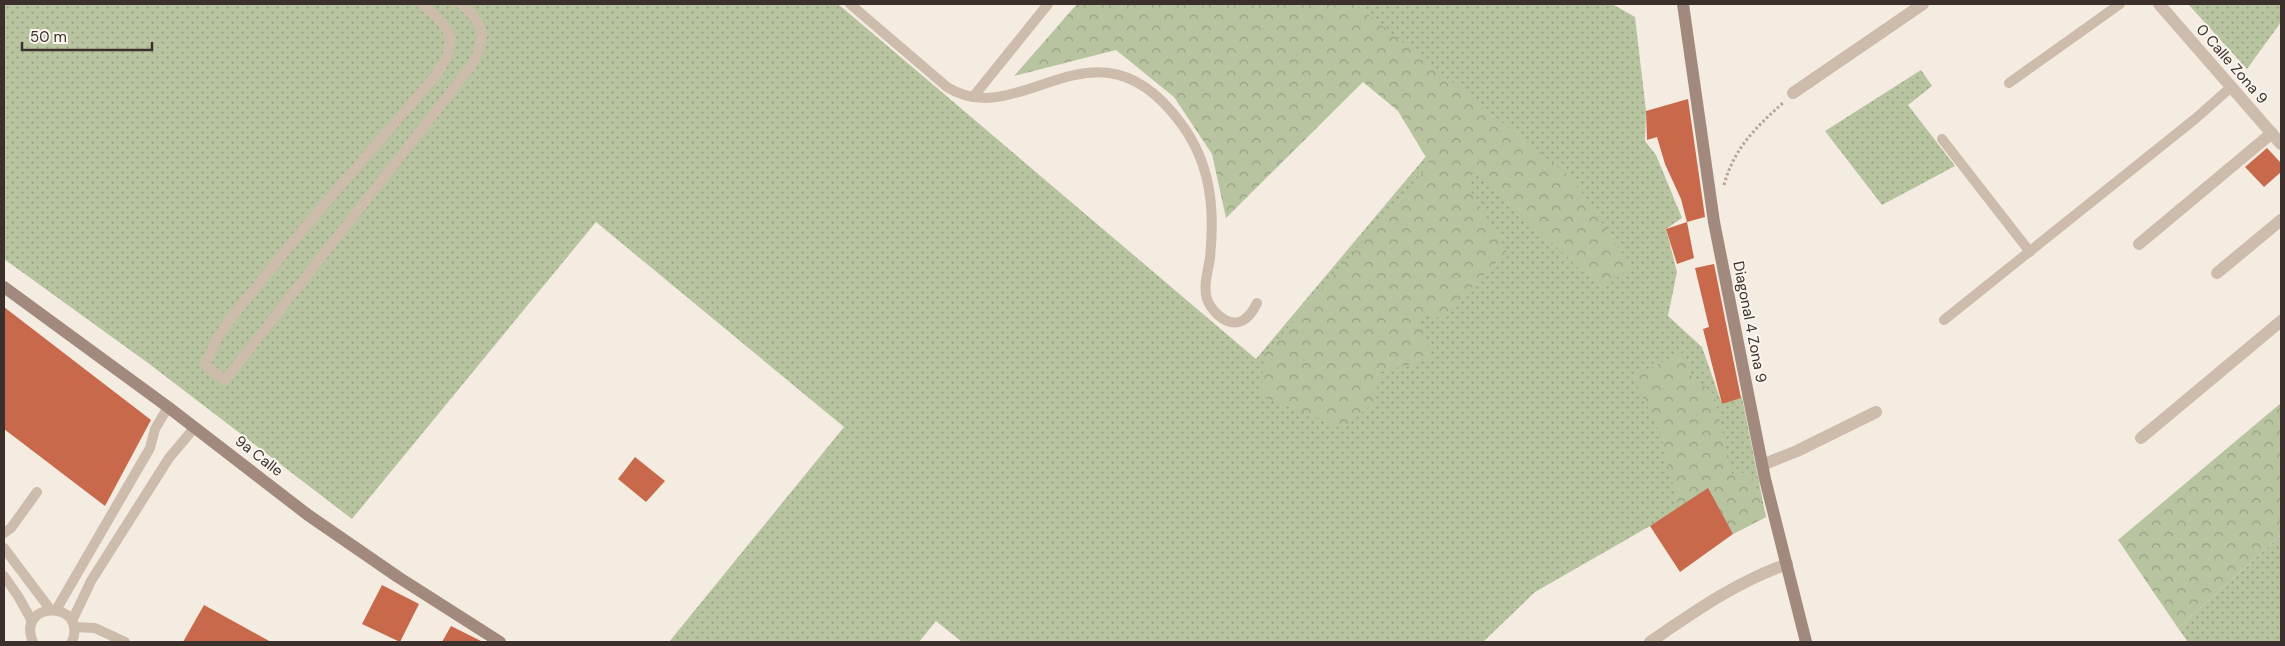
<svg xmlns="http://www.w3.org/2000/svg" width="2285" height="646" viewBox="0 0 2285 646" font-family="'DM Sans',sans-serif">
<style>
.grass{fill:url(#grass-dots)}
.forest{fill:url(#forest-crowns)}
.building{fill:#c8694b}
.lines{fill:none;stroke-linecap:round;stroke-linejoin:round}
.path{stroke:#b9a596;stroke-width:3;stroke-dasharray:2.5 2.5;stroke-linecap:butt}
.lane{stroke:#cdbbac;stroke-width:10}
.street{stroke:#cdbbac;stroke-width:12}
.secondary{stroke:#a18a7d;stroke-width:12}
.labels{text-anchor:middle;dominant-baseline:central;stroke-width:4;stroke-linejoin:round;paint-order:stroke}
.street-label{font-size:15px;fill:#3b302b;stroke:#fbf5ee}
</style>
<defs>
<pattern id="grass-dots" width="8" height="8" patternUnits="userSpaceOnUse" patternTransform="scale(1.25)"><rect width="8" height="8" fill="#b8c4a0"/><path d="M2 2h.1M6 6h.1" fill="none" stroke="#97a083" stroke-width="1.8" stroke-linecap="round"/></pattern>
<pattern id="forest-crowns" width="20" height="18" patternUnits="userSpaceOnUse" patternTransform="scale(1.25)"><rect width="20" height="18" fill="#b8c4a0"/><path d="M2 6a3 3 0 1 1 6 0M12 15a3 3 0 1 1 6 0" fill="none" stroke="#97a083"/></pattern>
</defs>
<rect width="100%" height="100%" fill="#f4ebe1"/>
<!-- grass -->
<g class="grass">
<path d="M4,4H838L1256,359L1443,136L1350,4H1612L1635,17L1646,111L1645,141L1656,155L1682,218L1666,229L1677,272L1668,316L1702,347L1722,404L1742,397L1766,517L1733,534L1708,489L1650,526L1535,592L1483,642H962L936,621L919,642H669L844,427L596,222L352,519L148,363L4,259Z"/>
<path d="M2188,4H2281V22L2247,69Z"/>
<path d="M1921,70L1932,86L1908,105L1955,166L1882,205L1825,131Z"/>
<path d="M2281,535V642H2188L2178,628Z"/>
</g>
<!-- forest -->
<g class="forest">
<path d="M1077,4H1355L1574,180L1631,267L1601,289L1475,170L1466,183L1507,251L1442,318L1418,315L1432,359L1380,372L1373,404L1343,428L1261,396L1264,355L1430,164L1398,111L1363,82L1226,218L1212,154L1174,97L1116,50L1014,76Z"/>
<path d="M1684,352L1692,377L1714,394L1732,474L1750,472L1766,517L1733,534L1708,489L1679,508L1660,433L1633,376Z"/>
<path d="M2281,403V535L2178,628L2118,540Z"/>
</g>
<!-- building -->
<g class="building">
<path d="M1688,99L1705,217L1687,222L1681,199L1665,164L1657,137L1647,140L1646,111Z"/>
<path d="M2267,148L2281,163V172L2264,187L2245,167Z"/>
<path d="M1687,222L1694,258L1677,264L1666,229Z"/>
<path d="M1714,264L1741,398L1722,404L1703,329L1709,327L1695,268Z"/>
<path d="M4,307L151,420L105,506L4,429Z"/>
<path d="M635,457L665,481L646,502L618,479Z"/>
<path d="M1708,488L1733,534L1680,572L1650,526Z"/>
<path d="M382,585L419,604L400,642L362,624Z"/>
<path d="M204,605L271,642H183Z"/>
<path d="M451,626L483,642H442Z"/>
</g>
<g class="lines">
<!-- path -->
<path class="path" d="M1724,185C1734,148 1756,127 1784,102"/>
<!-- lane -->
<g class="lane">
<path d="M422,4C452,30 460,39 436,75L305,227L228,322L217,339L205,365L225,380L472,65C487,38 485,24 461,4"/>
<path d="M850,4L947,87C1021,134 1094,7 1180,122C1211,163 1215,208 1210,258C1208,271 1203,286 1207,299C1209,305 1213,310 1217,314C1234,330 1248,322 1257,303"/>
<path d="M2009,83L2120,4"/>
<path d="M973,97L1048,4"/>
<path d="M1942,139L2030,252"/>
<path d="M1944,320L2195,119L2230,88"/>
<path d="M4,533L11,528L37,492"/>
<path d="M4,548L50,609"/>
<path d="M4,576L18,596L32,621"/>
<path d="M56,610L150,448L155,429L168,407"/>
<path d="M72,621L91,581L169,458L195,427"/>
<path d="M74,627L95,628L125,642"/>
<path d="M33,642C15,600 89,600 72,642"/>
</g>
<!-- street -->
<g class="street">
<path d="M2159,4L2281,144"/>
<path d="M1793,93L1923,4"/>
<path d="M2139,244L2272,133"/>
<path d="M2217,273L2281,220"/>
<path d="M2141,438L2281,321"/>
<path d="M1762,465L1797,451L1876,412"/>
<path d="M1650,642C1694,612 1736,582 1787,564"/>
</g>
<!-- secondary -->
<g class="secondary">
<path d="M1683,4L1714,222L1765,479L1806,642"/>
<path d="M4,287L168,407L308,515L398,577L500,642"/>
</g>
</g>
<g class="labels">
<!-- street labels -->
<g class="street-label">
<text transform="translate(2232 64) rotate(49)">0 Calle Zona 9</text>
<text transform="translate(1750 322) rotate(79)">Diagonal 4 Zona 9</text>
<text transform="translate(259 456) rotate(38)">9a Calle</text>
</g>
</g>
<!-- border -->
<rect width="2285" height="646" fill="none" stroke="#3b302b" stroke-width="10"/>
<!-- scale -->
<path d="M22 42v8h130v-8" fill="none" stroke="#3b302b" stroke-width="2.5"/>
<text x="30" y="42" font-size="15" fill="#3b302b" stroke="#fbf5ee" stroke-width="4" paint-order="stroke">50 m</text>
</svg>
